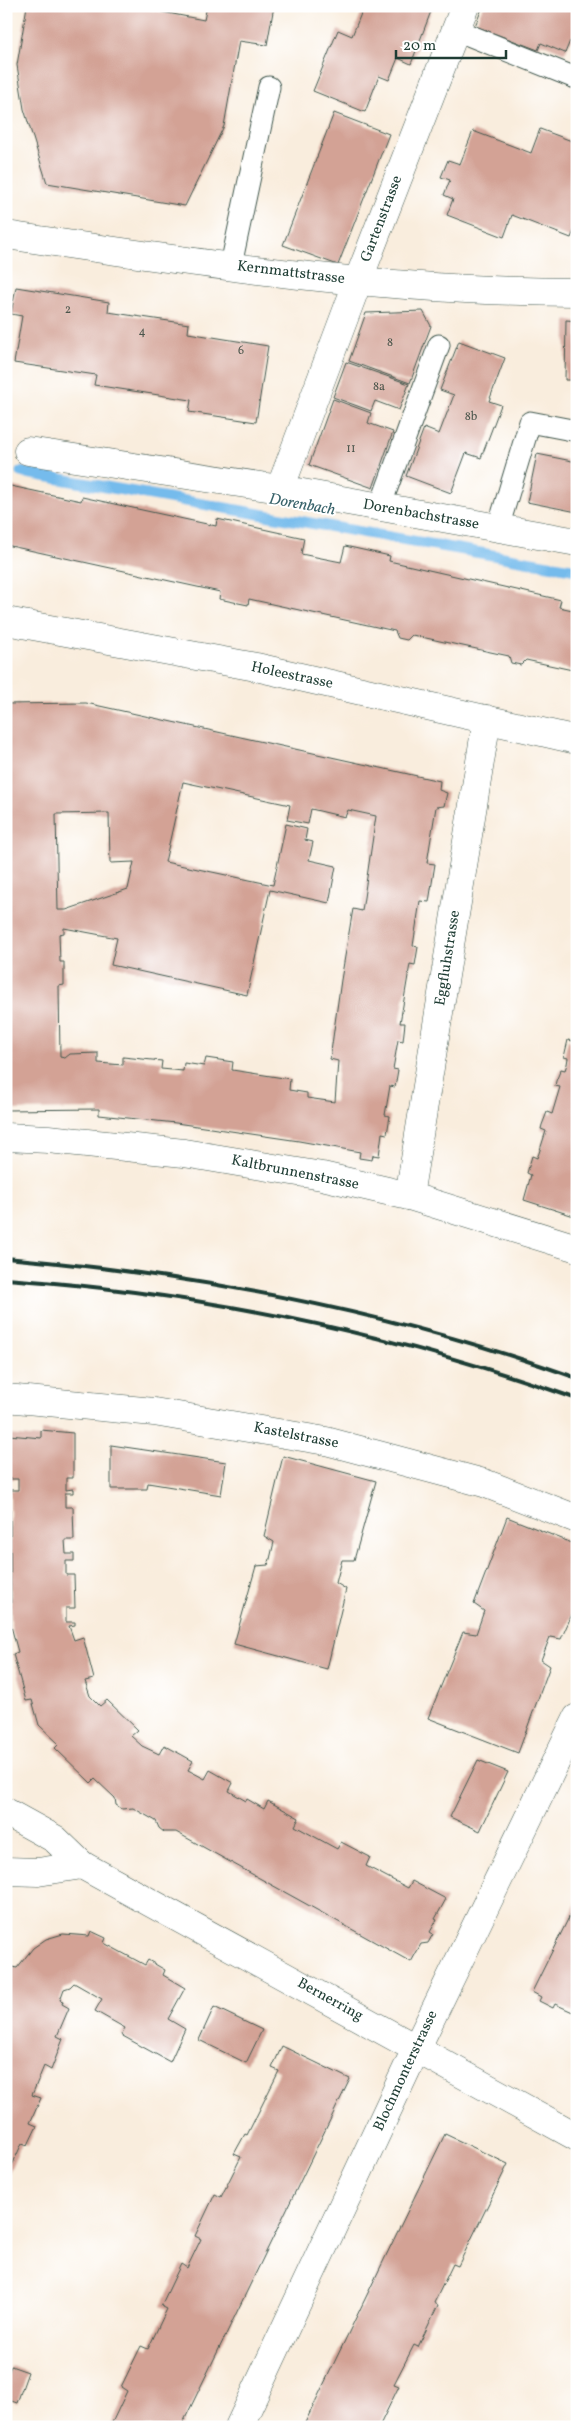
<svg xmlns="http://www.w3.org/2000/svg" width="583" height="2433" viewBox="0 0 583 2433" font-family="Vollkorn,serif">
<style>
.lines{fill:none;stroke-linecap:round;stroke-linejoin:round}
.stream{stroke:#74bbec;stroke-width:11}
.building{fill:#d3a295;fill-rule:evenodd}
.lane-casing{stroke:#40574d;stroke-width:23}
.street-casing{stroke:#40574d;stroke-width:29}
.primary-casing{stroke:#40574d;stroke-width:29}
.lane{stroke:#fff;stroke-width:21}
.street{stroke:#fff;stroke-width:28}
.primary{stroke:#fff;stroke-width:28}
.rail{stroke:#1f3d34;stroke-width:4}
.labels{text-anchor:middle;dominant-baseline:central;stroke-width:4;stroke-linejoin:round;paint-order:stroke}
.number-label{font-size:12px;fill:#4c564c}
.street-label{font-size:15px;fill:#1f3d34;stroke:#fff}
.water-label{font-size:16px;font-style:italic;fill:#39636b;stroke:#fff}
</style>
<rect width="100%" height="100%" fill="#fff"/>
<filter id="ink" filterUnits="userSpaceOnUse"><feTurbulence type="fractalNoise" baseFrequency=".02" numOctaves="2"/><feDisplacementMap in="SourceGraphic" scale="10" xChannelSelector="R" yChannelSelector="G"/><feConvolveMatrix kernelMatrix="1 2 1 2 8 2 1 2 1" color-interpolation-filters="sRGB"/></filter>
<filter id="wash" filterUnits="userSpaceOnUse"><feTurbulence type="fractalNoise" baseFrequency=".0096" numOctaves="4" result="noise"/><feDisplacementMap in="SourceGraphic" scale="20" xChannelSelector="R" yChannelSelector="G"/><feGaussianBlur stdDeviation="1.12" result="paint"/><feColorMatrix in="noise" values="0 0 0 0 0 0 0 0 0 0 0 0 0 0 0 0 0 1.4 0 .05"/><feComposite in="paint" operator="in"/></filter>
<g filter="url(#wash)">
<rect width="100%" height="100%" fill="#f9eddd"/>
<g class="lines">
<!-- stream -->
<path class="stream" d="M21,472L577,570"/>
</g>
<g id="blocks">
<!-- building -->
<g class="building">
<path d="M27,6H131L204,20L207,6H274L267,45L239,41L224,126L185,206L47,183L24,109L17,65Z"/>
<path d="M364,6H433L411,64L398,58L389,80L379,76L365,112L313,91L338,30L352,36Z"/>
<path d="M483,6H577V44L570,41L565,53L541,43L538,50L475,26Z"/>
<path d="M334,113L389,134L338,265L283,245Z"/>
<path d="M540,129L577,143V224L571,238L512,215L504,237L447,215L453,199L444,195L450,180L441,177L448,160L460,164L473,131L531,153Z"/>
<path d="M16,287L109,302L108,312L189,324L188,333L268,346L256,422L189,412L191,400L94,385L96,375L14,363L22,316L11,314Z"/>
<path d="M423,311L431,326L410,383L349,361L366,313Z"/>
<path d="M566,320L577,321V380H565Z"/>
<path d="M459,341L505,358L489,401L501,405L481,458L466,453L451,493L406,476L424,428L439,434L454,395L440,390Z"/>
<path d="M346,362L409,384L399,410L375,401L371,411L333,397Z"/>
<path d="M333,399L371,413L368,423L393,432L373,488L309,465Z"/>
<path d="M537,454L577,462V512L527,502Z"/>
<path d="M6,485L81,501L82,497L216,526L217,519L304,538L301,554L341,562L345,546L390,556L389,561L561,600L559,607L577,611V671L526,660L521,665L511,663L509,656L412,635L407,640L398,638L395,631L249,599L248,605L219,599L220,592L6,545Z"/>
<path d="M86,703L440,781L439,790L447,793L444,806L436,807L427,863L435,864L429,902L420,901L413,946L418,947L415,965L410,964L400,1023H405L403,1041L398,1040L393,1069L398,1070L395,1087L390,1086L385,1115L390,1116L387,1134L382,1133L379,1156L373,1155L372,1160L359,1158L360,1152L299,1141L176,1123L99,1115V1109L6,1110V704ZM183,782L290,805L287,820L308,824L311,809L345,817L348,810L376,816L362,911L353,909L341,980L330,1059L338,1061L335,1102L307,1098V1093L289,1090L290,1079L232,1070L233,1062L206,1058L204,1066L184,1063L183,1071L161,1069L162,1061L123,1057V1065L98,1063V1053L70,1054L65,1058L60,1057L59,986L64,985V962H60L59,934L64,933V928L117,938L111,965L247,995L270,890L329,903L336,866L309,860L313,842L305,840L307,829L286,824L273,885L165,862ZM109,813L110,863L134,862L128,889L66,910H58L56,814Z"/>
<path d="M577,1024V1217L524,1200L531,1175L527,1173L532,1156L537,1158L539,1153L546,1131L541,1129L542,1125L547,1112L552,1114L560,1087L555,1086L556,1081L561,1069L565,1070L567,1064L568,1058L564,1057L568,1040L572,1041Z"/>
<path d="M41,1430L73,1433V1478H66V1490L73,1489V1493H65V1507H73L74,1540H65L66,1554H74V1561H66V1575H74L75,1608H66V1622H75V1625L69,1626L74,1640L83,1637L94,1679L85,1681L90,1696L100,1706L107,1700L138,1730L131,1736L142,1746L159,1754L164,1745L193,1761L188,1770L205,1779L210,1770L233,1783L229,1791L246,1801L247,1799L264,1809L268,1801L299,1818L295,1826L337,1849L341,1842L370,1857L366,1866L408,1888L412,1881L446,1899L435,1919L437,1920L430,1932L433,1934L428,1943L421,1944L411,1962L176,1832H164L159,1828L156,1821L133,1808L122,1809L116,1805L115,1798L95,1779L91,1783L55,1748L59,1744L39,1725L32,1700L26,1701L13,1654L18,1652L11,1626L10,1490H18V1479H6L9,1435L41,1438Z"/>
<path d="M111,1445L226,1462L221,1495L148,1483L147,1489H111Z"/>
<path d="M283,1456L376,1481L354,1560H342L336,1583L346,1589L327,1669L234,1644L256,1566L268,1565L270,1559L274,1542L264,1536Z"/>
<path d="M507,1517L577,1545V1603L561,1639L550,1637L541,1660L550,1666L518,1753L428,1718L463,1632L476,1634L484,1611L474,1604Z"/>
<path d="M478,1760L508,1772L480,1831L450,1817Z"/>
<path d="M577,1901V2014L555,2004L553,2008L539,2001L541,1997L532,1992Z"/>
<path d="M91,1931L106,1938L104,1943L145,1965L148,1960L165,1970L163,1975L185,1988L168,2019L185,2029L170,2062L121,2035L125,2028L95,2011L102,1999L74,1983L70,1987L64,1989L60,2000L63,2001L62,2004L69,2008L57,2036L63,2039L51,2070L44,2066L32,2095L41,2098L30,2123L37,2126L28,2145L22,2143L6,2179V1987L9,1988L11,1984L6,1981L12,1967L17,1968L33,1948L46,1939L63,1934L89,1936Z"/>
<path d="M214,2007L262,2030L246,2063L199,2040Z"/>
<path d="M282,2046L350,2079L181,2427H110L127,2391L121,2387L141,2346L148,2349L167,2309L161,2306L181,2264L187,2268L201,2239L195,2236L215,2194L221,2197L241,2157L234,2154L245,2134L247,2135L279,2071L272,2068Z"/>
<path d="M445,2134L508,2164L458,2266L453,2264L434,2303L438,2305L418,2347L414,2345L394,2384L399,2386L379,2427H303Z"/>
<path d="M11,2366L28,2372L17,2403L6,2399V2379Z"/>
</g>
</g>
</g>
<g filter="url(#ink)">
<use href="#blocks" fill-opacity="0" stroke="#40574d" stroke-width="1"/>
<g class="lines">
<defs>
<g id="lane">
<path d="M456,30L573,77"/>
<path d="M231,265L269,87"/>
<path d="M380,507L439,345"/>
<path d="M498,528L530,422L577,431"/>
</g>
<g id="street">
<path d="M6,235C195,263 386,292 577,292"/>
<path d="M28,451L280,489L577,542"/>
<path d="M280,489L358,281L465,6"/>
<path d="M6,1137L48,1139L184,1153L322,1176L409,1196L577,1248"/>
<path d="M409,1196L487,719"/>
<path d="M6,1398L154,1412L326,1441L484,1483L577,1519"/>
<path d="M6,1812L55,1839L82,1865L577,2137"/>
<path d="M6,1871L38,1872L82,1865"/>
<path d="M239,2427L417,2047L577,1718"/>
</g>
<path id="primary" d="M6,621L256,667L577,740"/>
</defs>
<!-- lane casing -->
<use href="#lane" class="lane-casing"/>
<!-- street casing -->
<use href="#street" class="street-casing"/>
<!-- primary casing -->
<use href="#primary" class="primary-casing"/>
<!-- lane -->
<use href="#lane" class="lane"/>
<!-- street -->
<use href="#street" class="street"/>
<!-- primary -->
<use href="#primary" class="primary"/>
<!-- rail -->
<g class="rail">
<path d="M6,1258C200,1275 393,1312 577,1378"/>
<path d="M6,1279C201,1293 393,1333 577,1399"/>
</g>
</g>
</g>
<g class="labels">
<!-- number labels -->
<g class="number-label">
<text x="68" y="310">2</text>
<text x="142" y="332">4</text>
<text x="390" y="343">8</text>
<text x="241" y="351">6</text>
<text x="379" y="387">8a</text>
<text x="471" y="417">8b</text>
<text x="351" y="449">11</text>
</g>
<!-- street labels -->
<g class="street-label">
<text transform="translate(382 219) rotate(-69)">Gartenstrasse</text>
<text transform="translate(291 273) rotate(7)">Kernmattstrasse</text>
<text transform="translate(421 515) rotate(10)">Dorenbachstrasse</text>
<text transform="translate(292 676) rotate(12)">Holeestrasse</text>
<text transform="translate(448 958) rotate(-81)">Eggfluhstrasse</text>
<text transform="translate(295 1173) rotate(11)">Kaltbrunnenstrasse</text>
<text transform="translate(296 1436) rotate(11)">Kastelstrasse</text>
<text transform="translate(330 2000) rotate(29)">Bernerring</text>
<text transform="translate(406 2071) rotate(-65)">Blochmonterstrasse</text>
</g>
<!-- water labels -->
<g class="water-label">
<text transform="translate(302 505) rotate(10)">Dorenbach</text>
</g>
</g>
<!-- margin -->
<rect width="583" height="2433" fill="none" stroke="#fff" stroke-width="25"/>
<!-- scale -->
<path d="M396 50v8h110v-8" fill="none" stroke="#1f3d34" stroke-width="2.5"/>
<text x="403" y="50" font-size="15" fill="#1f3d34" stroke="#ffffff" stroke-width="4" paint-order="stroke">20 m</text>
</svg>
